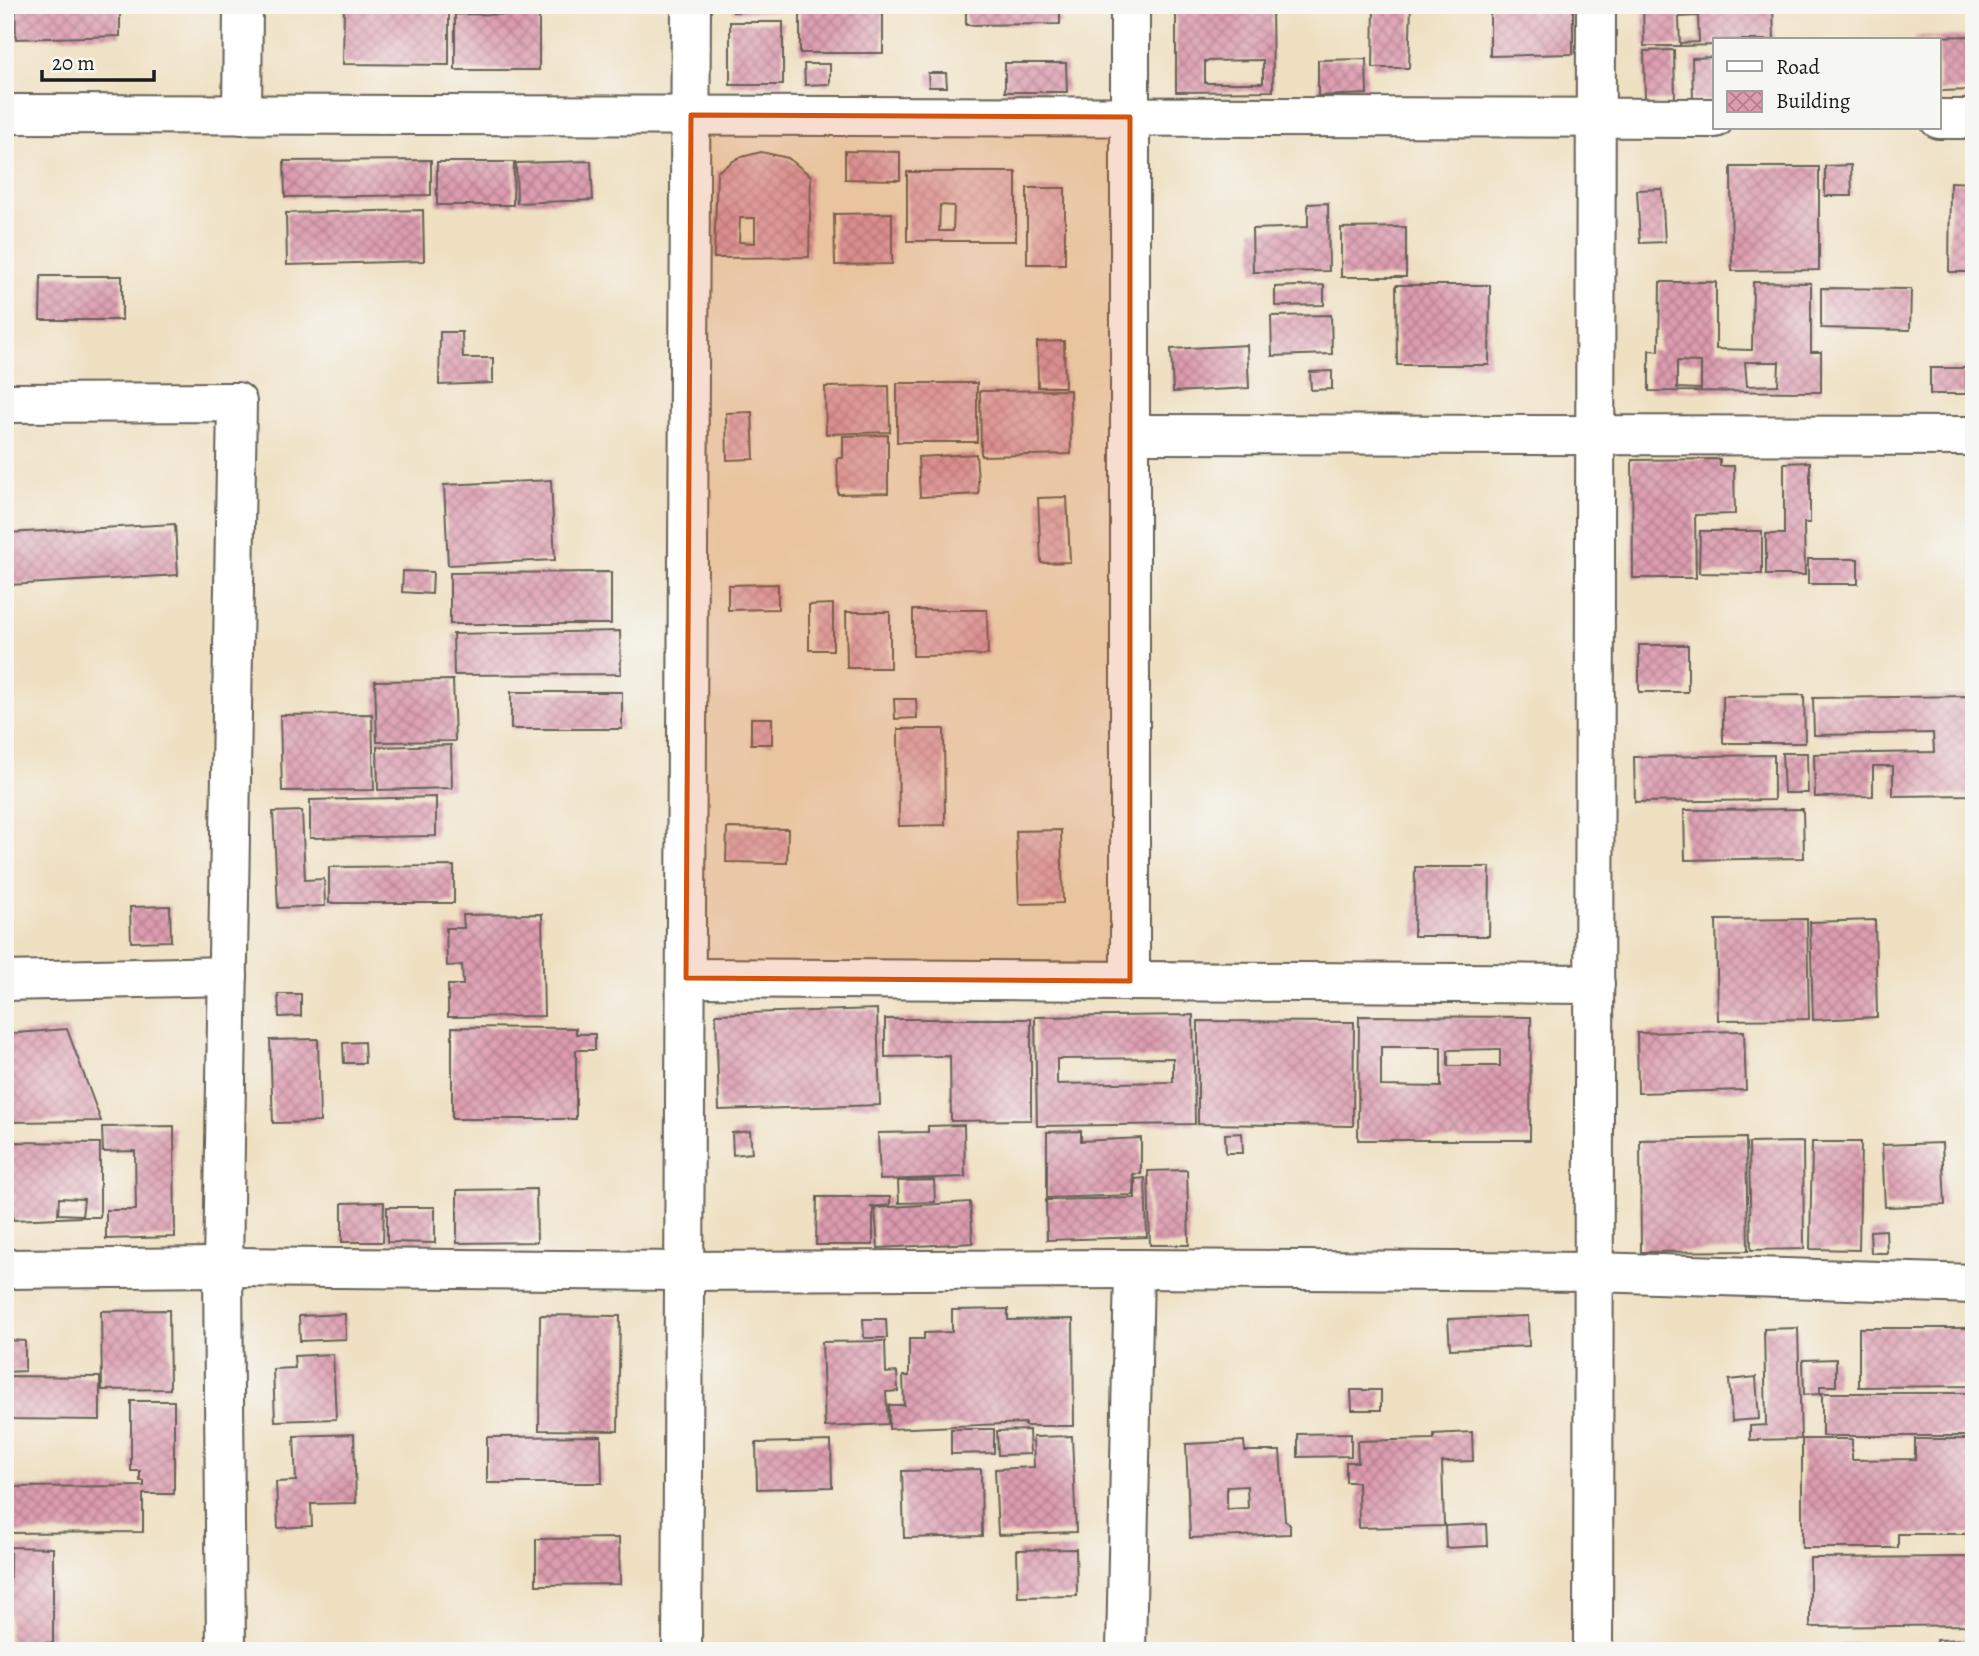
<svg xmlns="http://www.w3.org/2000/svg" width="1979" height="1656" viewBox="0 0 1979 1656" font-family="Alegreya,serif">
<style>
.building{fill:url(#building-cross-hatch);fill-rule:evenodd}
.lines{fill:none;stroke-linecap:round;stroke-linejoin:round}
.minor-casing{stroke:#666156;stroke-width:42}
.minor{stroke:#fff;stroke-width:38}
.marked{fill:#d4530e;fill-opacity:0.2;stroke:#d4530e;stroke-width:5;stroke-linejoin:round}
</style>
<defs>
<pattern id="building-cross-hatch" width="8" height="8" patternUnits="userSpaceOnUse" patternTransform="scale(1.75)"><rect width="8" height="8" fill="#dd9cb0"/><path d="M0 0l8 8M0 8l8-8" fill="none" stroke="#b27e8e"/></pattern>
</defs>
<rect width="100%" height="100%" fill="#f6f6f2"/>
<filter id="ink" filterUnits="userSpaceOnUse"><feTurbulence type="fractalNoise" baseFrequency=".0143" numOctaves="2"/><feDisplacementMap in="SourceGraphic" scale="14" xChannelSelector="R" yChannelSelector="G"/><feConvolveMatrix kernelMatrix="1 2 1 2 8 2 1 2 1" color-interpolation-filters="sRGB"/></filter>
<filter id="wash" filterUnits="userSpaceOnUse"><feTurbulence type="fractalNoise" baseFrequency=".00686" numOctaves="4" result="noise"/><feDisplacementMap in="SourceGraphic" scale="28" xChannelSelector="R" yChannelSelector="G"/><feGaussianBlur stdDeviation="1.57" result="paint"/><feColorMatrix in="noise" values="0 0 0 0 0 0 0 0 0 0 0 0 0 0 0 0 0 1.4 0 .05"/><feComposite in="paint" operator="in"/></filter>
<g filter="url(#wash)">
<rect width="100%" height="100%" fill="#efe0c2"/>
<g id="blocks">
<!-- building -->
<g class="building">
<path d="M15,5H120V36L16,39Z"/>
<path d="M344,5H449V65L343,64Z"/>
<path d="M733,5H784V11L733,12Z"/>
<rect x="800" y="5" width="83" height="48"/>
<path d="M966,5H1060V24L966,25Z"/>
<path d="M1204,5H1272L1273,91L1176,92V11H1204ZM1263,60V83H1205V61Z"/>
<path d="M1374,5H1411L1409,68H1373Z"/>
<path d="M1490,5H1573V54L1490,56Z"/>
<path d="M1643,5H1773L1774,40H1715V45L1680,46V43L1699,42L1698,16L1679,17L1680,46H1644Z"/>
<path d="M455,14L539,15V70H455Z"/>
<rect x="730" y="22" width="53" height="63"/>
<path d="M1974,36V90L1939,91V40H1915V37Z"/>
<path d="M1674,50L1675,101H1645L1644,51Z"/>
<path d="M1715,57V99L1693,100L1692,58Z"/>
<path d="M1366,59L1367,94L1318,96V60Z"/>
<path d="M1005,63H1066L1067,92H1005Z"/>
<path d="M804,64H830V84L805,85Z"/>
<path d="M928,73H946L947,87H929Z"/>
<path d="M845,151L900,152V180L845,179Z"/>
<path d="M761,152L788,158L811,176L809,257L714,258L717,172L738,158ZM740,218H755V243L739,242Z"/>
<path d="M431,160V195L285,197L284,161Z"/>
<path d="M591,161L593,200L517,203L516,163Z"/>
<path d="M437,162H514L513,205H437Z"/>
<path d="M1851,165L1852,196H1825V166Z"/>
<path d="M1731,167H1819V270L1732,271Z"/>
<path d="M907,172H1016V241H907ZM940,205L954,206L953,231H939Z"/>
<path d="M1950,182L1974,183V272H1949Z"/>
<rect x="1027" y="188" width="38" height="76"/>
<path d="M1662,189L1665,242L1640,243L1637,190Z"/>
<path d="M1328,203L1329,271L1253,272L1252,229L1308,227V204Z"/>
<path d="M423,210L424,261L287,265L286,213Z"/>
<path d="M892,213V264L835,265L834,214Z"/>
<path d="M1406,227V277H1341V228Z"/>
<path d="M41,276H122V320H40Z"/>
<path d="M1660,282H1716V349L1752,350L1753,282L1811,283V352H1821V392L1649,391V350L1659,351ZM1677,361L1701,362V389L1677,388ZM1745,362H1779L1778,385L1747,386Z"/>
<path d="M1324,285V305L1275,306V287Z"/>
<path d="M1396,285H1490L1489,365H1397Z"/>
<path d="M1821,288L1911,289L1910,330L1821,328Z"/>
<path d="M1331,315L1332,354L1272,356L1271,316Z"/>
<path d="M440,332H462L463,358H493V383L439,385Z"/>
<path d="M1064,341L1065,387H1038L1037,342Z"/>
<path d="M1247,345L1249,388L1173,392L1171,349Z"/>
<rect x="1930" y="368" width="36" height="26"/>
<path d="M1332,371V389L1311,390L1310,372Z"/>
<rect x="897" y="383" width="80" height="59"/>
<path d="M889,386L890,432L826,434L825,387Z"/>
<path d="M1070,390L1071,454L981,456L980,391Z"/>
<path d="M752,412L754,459L727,460L726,413Z"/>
<path d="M888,435V493L838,494L837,458H843V436Z"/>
<path d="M976,454L979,494L920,497L918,457Z"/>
<path d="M1720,459V466H1734L1735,514L1695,515L1696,578H1633L1632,460Z"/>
<path d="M1810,462V523H1804L1805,575H1766V534H1784V463Z"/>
<path d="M551,480L555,560L448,565L444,485Z"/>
<path d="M1067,497L1070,562L1041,563L1038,498Z"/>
<path d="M175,524L178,575L10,585L7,533Z"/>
<path d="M1700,531H1762V574L1699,573Z"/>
<rect x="1808" y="559" width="50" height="25"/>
<path d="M403,571L433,572L432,594L402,592Z"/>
<path d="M611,572V624H450V573Z"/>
<path d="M778,584V609L728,610V585Z"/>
<path d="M833,604V650H809V605Z"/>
<path d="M913,610H987L988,655L913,656Z"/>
<path d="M846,612H890V668H847Z"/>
<path d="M620,631L621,674L454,675L453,634Z"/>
<rect x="1639" y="645" width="49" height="47"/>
<path d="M453,680L455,741L377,742L375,681Z"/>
<rect x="511" y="692" width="111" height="37"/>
<path d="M1804,695L1805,743H1723V696Z"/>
<path d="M1974,696V795L1893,796V766H1873V796L1815,797L1814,754L1934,752L1933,733L1814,735L1813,698Z"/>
<path d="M894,699H916L917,718L895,719Z"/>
<path d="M372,714L374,790L282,791L280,715Z"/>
<rect x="751" y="718" width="21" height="26"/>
<path d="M898,729H944L945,825L899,826Z"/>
<path d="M451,745L452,788L378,790L377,747Z"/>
<path d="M1782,753H1807L1808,793H1784Z"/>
<path d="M1774,755V800L1635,802L1634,757Z"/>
<path d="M436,797V836L310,838V800Z"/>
<path d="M1803,809L1804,858L1685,860L1684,810Z"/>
<path d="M302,811L305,880L324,879L325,906L278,908L273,812Z"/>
<path d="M727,828L788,829L787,863L726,862Z"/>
<path d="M1061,830L1063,903L1019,904L1016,831Z"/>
<path d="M454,866V903H329V867Z"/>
<path d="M1415,867H1490L1489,936H1414Z"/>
<path d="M170,906L171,941L131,942L130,907Z"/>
<path d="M542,914L544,1016L448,1017V985H463L462,965L447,966L446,928H464L463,915Z"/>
<path d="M1807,919L1809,1019L1718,1020L1716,920Z"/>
<path d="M1875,920L1877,1017L1813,1020L1810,922Z"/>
<path d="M278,994H301V1016L279,1017Z"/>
<path d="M877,1009L880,1105L719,1110L716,1014Z"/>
<path d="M1193,1015L1195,1124L1037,1126L1035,1017ZM1173,1058V1082L1057,1084V1059Z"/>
<path d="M1359,1016L1531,1017L1530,1140H1358ZM1381,1047H1441V1087L1381,1086ZM1500,1049V1066H1448V1050Z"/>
<path d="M885,1019H1031V1120L951,1121L950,1056L885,1057Z"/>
<path d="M1198,1021L1354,1022L1353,1126L1198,1124Z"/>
<path d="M452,1027L576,1028V1034H595V1050H576V1119H452Z"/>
<path d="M67,1029L101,1121L5,1122V1034Z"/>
<path d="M1744,1031L1746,1090L1638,1093L1637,1033Z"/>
<path d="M318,1039L320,1122L273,1123L270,1040Z"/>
<path d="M364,1042L365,1063H344L343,1043Z"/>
<path d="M964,1125L965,1177L880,1180L878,1133L928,1132V1126Z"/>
<path d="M174,1126L175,1237L106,1239V1210H136L135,1151L103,1152L102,1127Z"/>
<path d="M750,1131L752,1153L733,1155L732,1133Z"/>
<path d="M1081,1131V1141L1141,1138V1174H1133L1134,1195L1047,1198V1132Z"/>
<path d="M1242,1133L1243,1153H1226L1225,1134Z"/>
<path d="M1746,1138L1748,1251L1641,1252L1640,1140Z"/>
<path d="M11,1142L100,1143V1217H82L84,1199L59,1198L58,1214L81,1215V1217L13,1220Z"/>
<path d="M1803,1142L1804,1249L1751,1250L1749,1143Z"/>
<path d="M1812,1142H1861L1859,1250L1810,1249Z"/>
<path d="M1942,1143L1945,1205L1885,1207L1882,1145Z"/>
<path d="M1187,1170L1189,1245H1150L1148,1171Z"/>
<path d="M1145,1178L1147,1237L1047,1240L1046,1200L1135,1198V1179Z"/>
<path d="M934,1180L935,1202L899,1203L898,1181Z"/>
<path d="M536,1189L537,1242L457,1243V1190Z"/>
<path d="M817,1197H890V1205L870,1207L873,1208V1245H816Z"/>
<path d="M384,1202L383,1242H342V1203Z"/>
<path d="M970,1202L973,1243L878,1248L875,1208Z"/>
<path d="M387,1207H435V1243L387,1242Z"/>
<path d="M5,1218H9L10,1239H5Z"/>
<path d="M1886,1230L1887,1253H1871L1870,1231Z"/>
<path d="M1008,1309V1320L1073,1319L1074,1426H1025V1423L889,1429V1405H904L903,1376H909V1339H924V1333L952,1332V1310Z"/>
<path d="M169,1310L170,1389L102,1390L101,1311Z"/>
<path d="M345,1314L346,1339L300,1341L299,1316Z"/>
<path d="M540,1315L620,1316L618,1431L539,1430Z"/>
<path d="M1528,1316L1529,1346L1450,1349L1448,1319Z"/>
<path d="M863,1319H886L887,1338H864Z"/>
<path d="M1798,1328L1801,1439L1750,1440V1426L1766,1425L1764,1329Z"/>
<path d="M1859,1328H1974V1386L1859,1387Z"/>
<path d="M5,1340L25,1341V1371L5,1372Z"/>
<path d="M885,1341L886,1373L897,1372L898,1391L886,1392L888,1424L825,1427L822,1342Z"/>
<path d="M333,1354L336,1419L275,1421L273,1369L295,1368L294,1356Z"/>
<path d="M1836,1359V1386H1820V1394L1804,1395L1803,1360Z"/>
<path d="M8,1376L100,1377V1420L7,1419Z"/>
<path d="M1756,1377L1759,1419L1732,1421L1729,1380Z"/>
<path d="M1351,1390H1381V1410H1352Z"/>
<rect x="1822" y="1393" width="152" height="43"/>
<path d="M131,1401H174V1494H143V1532L5,1533V1487L144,1486V1481H140V1471H131Z"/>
<path d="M951,1429H994V1453L951,1454Z"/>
<path d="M1029,1430L1030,1454L998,1455L997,1431Z"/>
<path d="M1472,1432L1473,1461L1442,1462L1444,1526L1359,1528L1358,1482H1346V1462H1358L1357,1441L1434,1439V1434Z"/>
<path d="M1351,1433V1456L1298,1457V1434Z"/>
<path d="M354,1434L356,1503L311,1504L312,1526L278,1528L276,1482L296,1481L294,1436Z"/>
<path d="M601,1436L602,1483H487V1437Z"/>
<path d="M1072,1436L1076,1532L998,1535L995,1469L1034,1467L1033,1437Z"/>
<path d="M1802,1439H1852V1460L1915,1459V1439H1974V1548H1970V1534H1898V1548H1802Z"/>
<path d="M831,1441L832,1487L757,1489L756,1443Z"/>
<path d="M1244,1441L1245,1451H1280L1285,1520L1290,1524V1534L1190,1538L1186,1444ZM1247,1486L1248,1508L1227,1509V1487Z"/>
<path d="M981,1469L982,1536L904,1538L902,1471Z"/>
<path d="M1486,1524L1487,1546L1446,1548L1445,1526Z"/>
<path d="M619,1538L620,1584L536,1585V1539Z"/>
<path d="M10,1547L53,1548V1643L9,1642Z"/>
<path d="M1076,1549L1077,1596L1018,1597L1017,1550Z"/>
<path d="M1973,1557V1625L1810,1627V1558Z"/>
<path d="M1974,1639V1651H1936V1640Z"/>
<rect x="1844" y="1643" width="24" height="8"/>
<rect x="52" y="1648" width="120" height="3"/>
</g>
</g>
</g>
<g filter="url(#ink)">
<use href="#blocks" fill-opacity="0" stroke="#666156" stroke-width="2"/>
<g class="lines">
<defs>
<g id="minor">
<path d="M5,114L1715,118"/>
<path d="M242,115L243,5"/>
<path d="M1939,119H1974"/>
<path d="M5,403L237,402L223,1267L226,1651"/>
<path d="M1131,434L1974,436"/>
<path d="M686,978L1595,984"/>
<path d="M5,981L228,976"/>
<path d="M1130,981V5"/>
<path d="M5,1269L223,1267L684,1271L1134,1269L1594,1272L1974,1284"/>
<path d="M682,1651L691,5"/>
<path d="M1126,1651L1134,1269"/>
<path d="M1593,1651L1596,5"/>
</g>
</defs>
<!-- minor casing -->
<use href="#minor" class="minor-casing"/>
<!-- minor -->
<use href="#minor" class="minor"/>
</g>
</g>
<!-- marked area -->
<path class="marked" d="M691,115L1130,117V981L686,978Z"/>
<!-- margin -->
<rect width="1979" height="1656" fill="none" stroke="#f6f6f2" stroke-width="28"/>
<!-- legend -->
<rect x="1713" y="38" width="228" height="91" fill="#f6f6f2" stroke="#9f9f9c" stroke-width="2"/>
<rect x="1727" y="61" width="35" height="10" fill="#ffffff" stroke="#9f9f9c" stroke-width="2"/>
<text x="1776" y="74" font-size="21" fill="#1c1c1c">Road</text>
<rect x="1727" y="91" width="35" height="21" fill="url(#building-cross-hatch)" stroke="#9f9f9c" stroke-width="2"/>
<text x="1776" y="108" font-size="21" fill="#1c1c1c">Building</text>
<!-- scale -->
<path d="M42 70v10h112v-10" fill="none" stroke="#1c1c1c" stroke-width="3.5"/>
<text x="52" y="70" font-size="21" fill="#1c1c1c" stroke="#f6f6f2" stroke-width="5" paint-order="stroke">20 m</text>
</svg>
